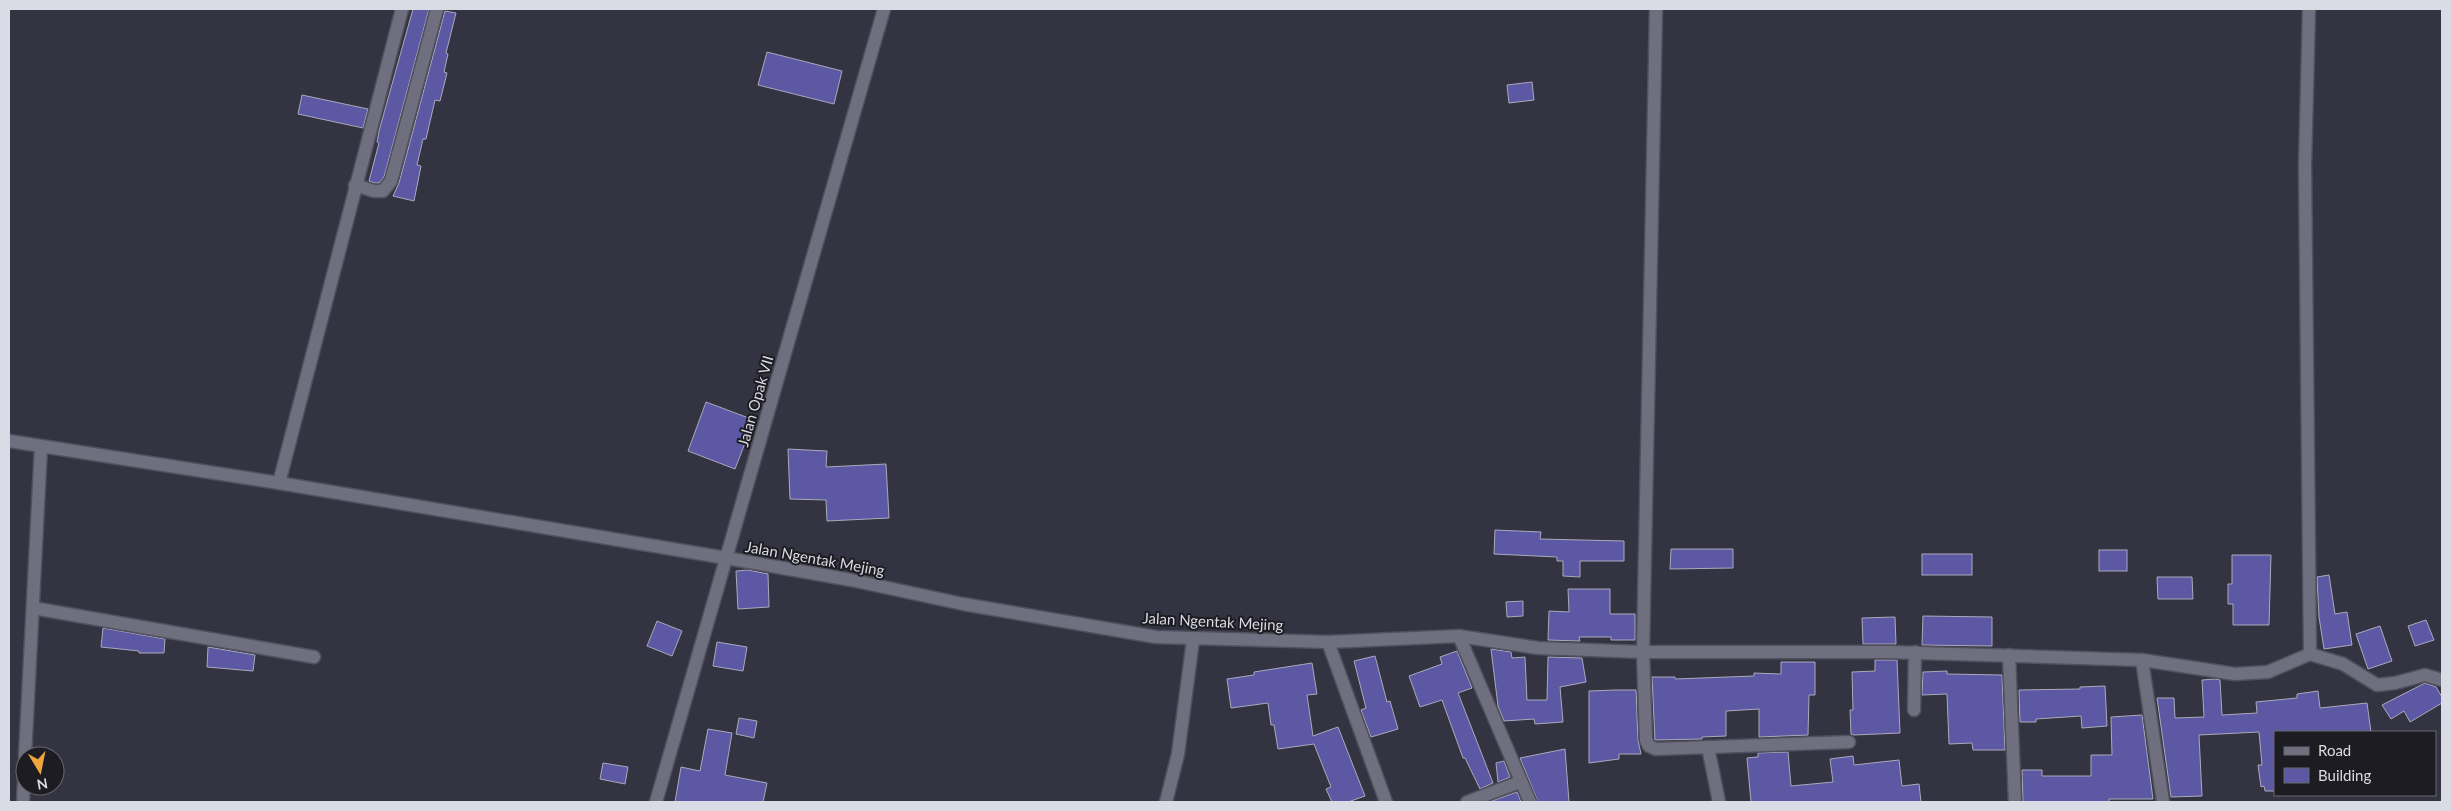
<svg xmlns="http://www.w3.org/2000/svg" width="2451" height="811" viewBox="0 0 2451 811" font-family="Lato,sans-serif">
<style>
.building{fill:#5d58a3;stroke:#aaaabc}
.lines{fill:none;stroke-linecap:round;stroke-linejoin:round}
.street-casing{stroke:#50515d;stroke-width:15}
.street{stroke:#6f6f7f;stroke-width:12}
.labels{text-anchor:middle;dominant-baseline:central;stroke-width:4;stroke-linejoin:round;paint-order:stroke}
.street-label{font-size:15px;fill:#dadbe4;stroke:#1c1c22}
</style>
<rect width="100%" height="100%" fill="#333342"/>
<!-- building -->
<g class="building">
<path d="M413,9H429L384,177L379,183H375L369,181L379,143L377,142L379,131Z"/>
<path d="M445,11L456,13L446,53L448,54L444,72L447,73L440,101L435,100L426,139H423L417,165L421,166L414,201L393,196L399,183Z"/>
<path d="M767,52L842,71L834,104L758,85Z"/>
<path d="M1532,82L1534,100L1509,103L1507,85Z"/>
<path d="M302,95L368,109L363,128L298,114Z"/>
<path d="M706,402L754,420L735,469L688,451Z"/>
<path d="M788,449L827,451L826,467L886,464L889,518L827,521L826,500L790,499Z"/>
<path d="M1495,530L1541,532L1540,539L1624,541V561H1580V577L1563,576V561H1557V557L1494,554Z"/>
<path d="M1671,549H1733V568L1670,569Z"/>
<rect x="2099" y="550" width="28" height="21"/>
<rect x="1922" y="554" width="50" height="21"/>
<path d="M2232,555H2271L2269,625H2233V604H2228V584H2232Z"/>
<path d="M748,570L768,574L769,607L738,609L736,571Z"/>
<path d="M2329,575L2335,614L2347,612L2352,645L2324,649L2319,617L2317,577Z"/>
<path d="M2157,577H2192L2193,599H2158Z"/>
<path d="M1568,589H1610V614H1635V640H1611V637H1579L1580,641L1548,640L1549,611L1569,612Z"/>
<path d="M1523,601V616L1507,617L1506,602Z"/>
<path d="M1923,616L1992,617V646L1922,645Z"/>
<path d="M1895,617L1896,644H1863L1862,618Z"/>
<path d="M2426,620L2434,640L2415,646L2408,626Z"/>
<path d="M657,621L682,631L672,656L647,646Z"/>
<path d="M2380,626L2392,661L2368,669L2356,634Z"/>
<path d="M103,628L165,639L164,653H139V651L101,647Z"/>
<path d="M717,642L747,647L743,671L713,666Z"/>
<path d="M208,647L255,655L253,671L207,667Z"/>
<path d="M1491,649L1511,652L1512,658L1525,657L1527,700H1547L1548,657L1582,658L1586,682L1560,687L1563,722L1535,724L1534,719L1504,721L1498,706Z"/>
<path d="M1457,651L1472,688L1458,693L1493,783L1480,789L1465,758H1463L1442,700L1420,707L1409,676L1442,664L1440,657Z"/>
<path d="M1375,656L1387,702L1390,701L1398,729L1371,737L1361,710L1366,708L1354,661Z"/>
<path d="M1875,660H1897L1900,733L1854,735L1851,734L1850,710H1853L1852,672L1875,671Z"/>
<path d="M1781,662H1815V695H1809L1808,735L1759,737V709L1726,711V736L1702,737V739L1655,740L1652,677H1675V679L1754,676V673L1781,674Z"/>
<path d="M1312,663L1317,694L1307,695L1313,736L1338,727L1365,796L1348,802H1332L1326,789L1331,787L1314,744L1278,749L1274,725H1271L1268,703L1231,708L1227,679L1254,675V672Z"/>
<path d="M1947,671V674L2002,675L2005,750H1973L1972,743L1949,744L1947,694L1922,695L1923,672Z"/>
<path d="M2215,679L2220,680L2222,715L2257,713L2256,702L2297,698V694L2318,691L2320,708L2367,703L2371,732H2275V791H2265L2264,786L2261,787L2258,765H2262L2259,732L2199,735L2202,796L2171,797L2157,698H2174L2175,718L2204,717L2202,680Z"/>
<path d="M2425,683L2436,687L2442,697V703L2410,722L2404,711L2391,719L2382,705Z"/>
<path d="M2105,686L2107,726L2082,728L2081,716L2036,719V722H2020L2019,690L2080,689V687Z"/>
<path d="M1615,690H1636L1638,740L1641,754H1619V759L1589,763V691Z"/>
<path d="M2142,715L2153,799H2109V802H2023L2022,770H2042V776H2091V755H2112L2111,717Z"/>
<path d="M739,718L757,721L754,738L736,734Z"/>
<path d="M708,729L732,733L725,775L767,783L763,802H675L681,767L700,771Z"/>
<path d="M1565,749L1569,802H1538L1520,758Z"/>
<path d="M1788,752L1791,786L1833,782L1830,759L1853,756L1854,765L1899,760L1902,786L1919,784L1921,802H1751L1747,758L1758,757V753Z"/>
<path d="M1504,761L1510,777L1498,782L1496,763Z"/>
<path d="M603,763L628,767L625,784L600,779Z"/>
<path d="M1517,792L1521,802H1489Z"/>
</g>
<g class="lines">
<defs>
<g id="street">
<path d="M1656,9L1643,652L1646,740L1649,746L1656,749L1849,742"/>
<path d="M2309,9L2305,165L2310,654"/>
<path d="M355,185L374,191H383L391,181L437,9"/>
<path d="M9,441L279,483L726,558L851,580L963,604L1156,637L1328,642L1459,636L1538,648L1643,652H1887L2142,660L2235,674L2268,672L2310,654L2343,664L2377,685L2395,683L2425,675L2442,680"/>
<path d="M279,483L402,9"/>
<path d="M33,608L314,657"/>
<path d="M1459,636L1530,802"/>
<path d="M1328,642L1386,802"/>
<path d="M2009,655L2015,802"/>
<path d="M2142,660L2163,802"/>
<path d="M1914,710L1915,652"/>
<path d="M1708,747L1719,802"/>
<path d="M25,756L41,447"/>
<path d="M23,802L25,761"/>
<path d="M656,802L884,9"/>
<path d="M1166,802L1178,754L1193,640"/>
<path d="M1467,802L1520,782"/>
</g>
</defs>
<!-- street casing -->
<use href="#street" class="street-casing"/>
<!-- street -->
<use href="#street" class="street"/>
</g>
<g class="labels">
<!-- street labels -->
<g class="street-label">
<text transform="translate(755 401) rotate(-74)">Jalan Opak VII</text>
<text transform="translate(815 558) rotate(10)">Jalan Ngentak Mejing</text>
<text transform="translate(1213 621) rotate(3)">Jalan Ngentak Mejing</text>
</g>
</g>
<!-- border -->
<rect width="2451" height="811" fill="none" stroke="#dadbe4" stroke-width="20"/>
<!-- legend -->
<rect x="2274" y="731" width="162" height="65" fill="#1c1c22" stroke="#686870"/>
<rect x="2284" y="747" width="25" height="8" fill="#6f6f7f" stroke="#686870"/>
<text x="2318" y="756" font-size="15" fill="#dadbe4">Road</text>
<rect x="2284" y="768" width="25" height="15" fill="#5d58a3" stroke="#686870"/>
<text x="2318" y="781" font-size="15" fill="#dadbe4">Building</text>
<!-- north arrow -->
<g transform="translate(40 771) rotate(170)"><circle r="24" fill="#1c1c22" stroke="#686870"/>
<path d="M0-4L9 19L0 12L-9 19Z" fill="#f0a63f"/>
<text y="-8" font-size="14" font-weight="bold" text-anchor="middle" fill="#dadbe4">N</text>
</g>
</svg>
